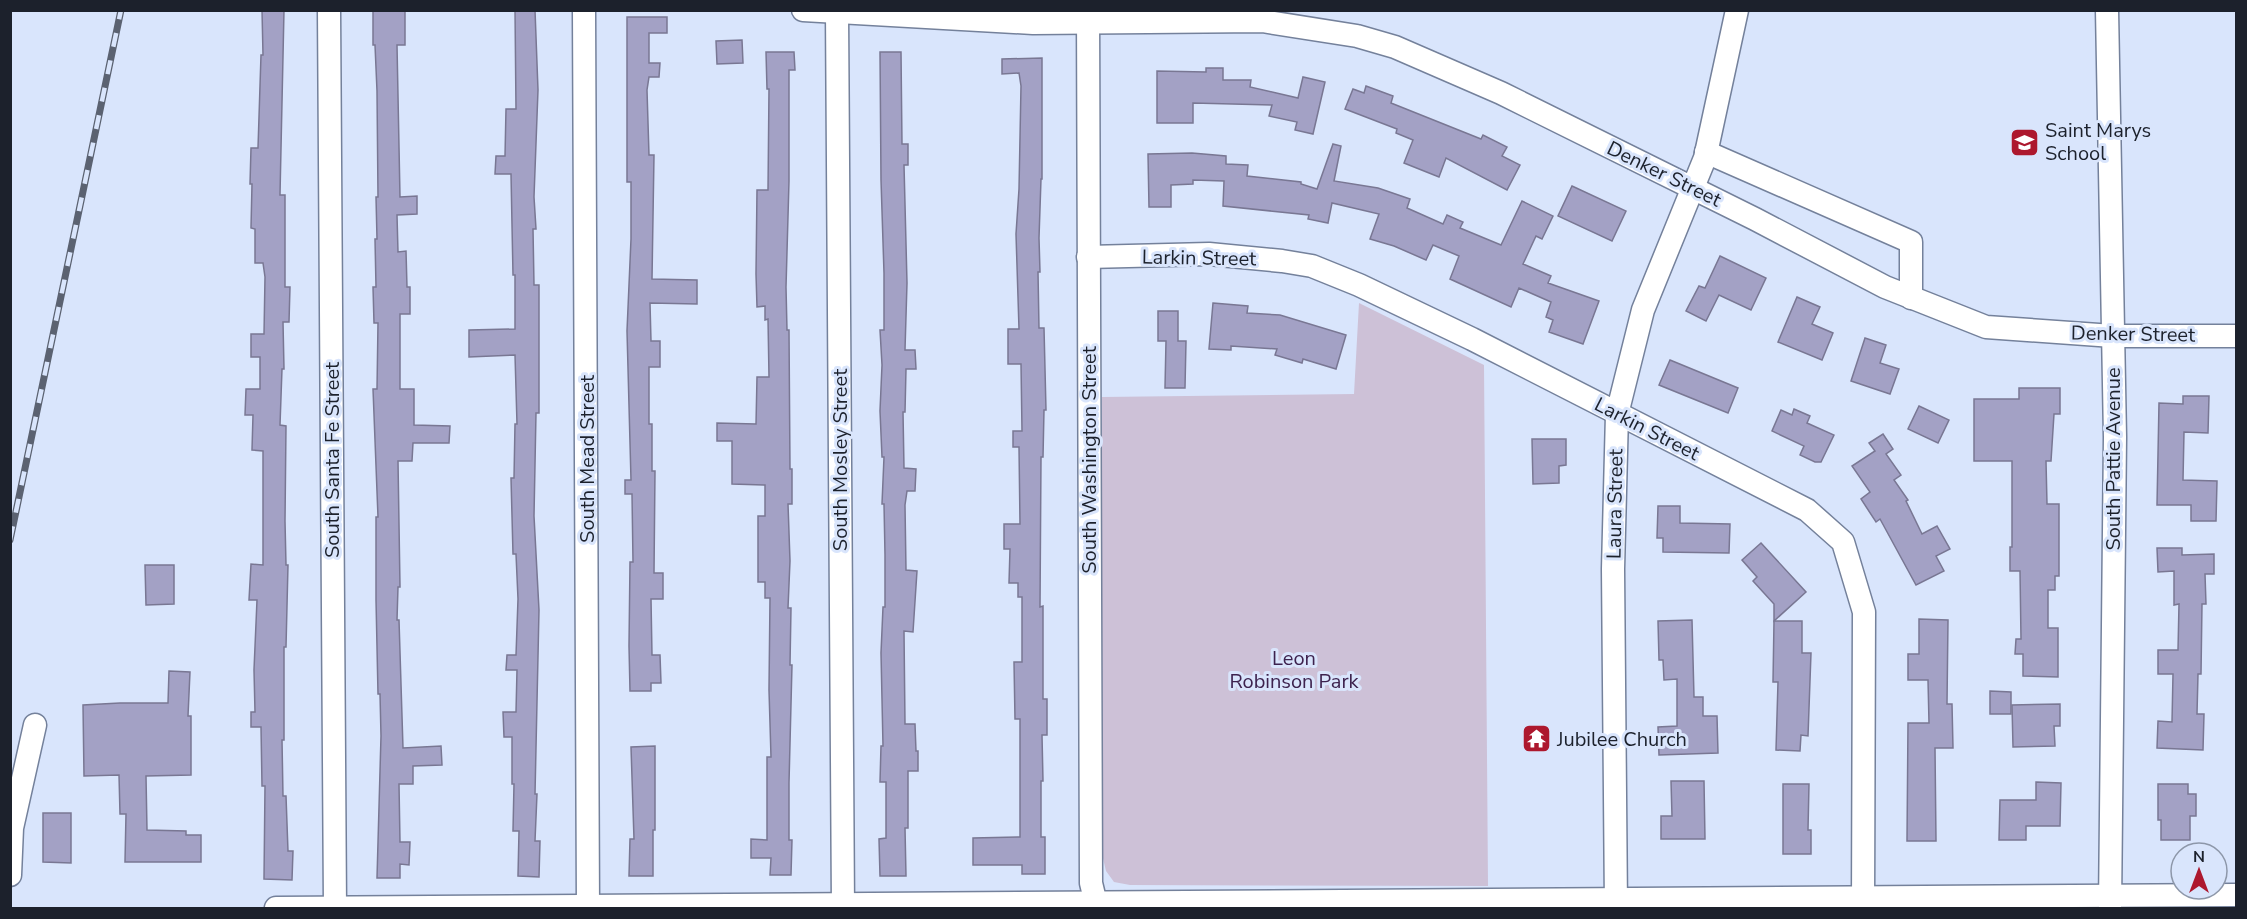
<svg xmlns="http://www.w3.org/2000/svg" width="2247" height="919" viewBox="0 0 2247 919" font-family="'Nunito Sans',sans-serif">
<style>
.green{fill:#cdc1d7}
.building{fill:#a3a1c5;stroke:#797793;stroke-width:1.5}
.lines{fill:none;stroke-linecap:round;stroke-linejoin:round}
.minor-casing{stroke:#74819b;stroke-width:25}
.minor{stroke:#fff;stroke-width:22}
.rail-casing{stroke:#5b6271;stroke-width:7}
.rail{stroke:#d9e5fc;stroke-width:4.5;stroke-dasharray:14;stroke-linecap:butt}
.labels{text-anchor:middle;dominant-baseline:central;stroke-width:6;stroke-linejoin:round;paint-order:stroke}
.poi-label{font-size:20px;fill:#1c212c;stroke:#d9e5fc;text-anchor:start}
.street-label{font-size:20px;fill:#1c212c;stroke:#d9e5fc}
.park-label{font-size:20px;fill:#3d224e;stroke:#d9e5fc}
</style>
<rect width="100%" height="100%" fill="#d9e5fc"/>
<!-- green -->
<path class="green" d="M1359,303L1484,365L1488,886L1130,885L1114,882L1106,871L1102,854V397L1354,394Z"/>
<!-- building -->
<g class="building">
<path d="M262,10H284L280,195H285V287H290L289,322H283L284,369H282L280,425L286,426L285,521L286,565H288L286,647H284V740H282L283,796H286L288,851H293L292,880L264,879L265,786H262L261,727H251V712H255L254,670L257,600H249L251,564L263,565V451L252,450L253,415H245L246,389H260V357H251V334H264L265,277L263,263H255V229L251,228L252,184H250L251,148H258L261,55H263Z"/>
<path d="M373,10H405V45H397L400,197L417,196V214L397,215L398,252L406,251L407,287H410V314H400V389H414V425L450,426L449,443H413L412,461H398L400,587H398L397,620H399L403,748L441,746L442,765L413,766V784H399L400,842H410L409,865L400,864V878H377L381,736L380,694H378L376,600V517H378L373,389H377L378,323H374L373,287H376L375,239H377L376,197H378L377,91L375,45H373Z"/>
<path d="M515,10H535L538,90L534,197L536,229H533L534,285H539V413H536L534,516L539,610L535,794H537L535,841H540L539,877L518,876L519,831H513L514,784H512V737H504L503,712H516L517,670H506L507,655H516L518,599L516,554H513L511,478H514L515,424H517L515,355L469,357V330L515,329V275H513L511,174H495L496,156H505L506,109H516Z"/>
<path d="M627,17H667V33H649V63H660L659,77H649L647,90L649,155H654L652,279L697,280V304L650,303L651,341H660V367H649V424H652V471H655L654,573H663V599H651L652,655H660L661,683H651V691H630L629,646L630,562H633L632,494H625V480H631L627,331L631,239V182H627Z"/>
<path d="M742,40L743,63L717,64L716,41Z"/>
<path d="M766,52H794L795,70H789V181L786,287L787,330H789L790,469H792V504H788L790,561L788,608H791L790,665H792L789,783V840H792L791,875H770L771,858H751V839L767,840V757H771L769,690L770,598H765V582H758V516H765V485L732,484V441H717V423L756,424L757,377H769L768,319L765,320V306L757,307L756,274L757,190H768L769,89H767Z"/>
<path d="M880,52H901L902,144H908V165H904L907,283L905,350H915L916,369H906L905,412H903L904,468L916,469L915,491H907L905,505L906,570L917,571L913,632L904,631L905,724H915L916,751H918V771H908V828H905L906,876H880L879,839L886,838V782H880L881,746H883L881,653L883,607H885V555L884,504H882L884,457H882L880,411L882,365L880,330H884V273L881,180Z"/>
<path d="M1042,58V179H1041L1039,238L1040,272H1038L1039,328H1044L1046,410H1044L1043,457H1041L1040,607L1043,606V699H1047V735H1042L1043,781H1041V837H1045V874H1022V865H973V838L1020,837V719H1015L1014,662H1022V597H1018V583H1009L1010,549H1004V524H1020L1019,447H1013V431H1022L1021,364H1008V329H1019L1016,234L1019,189L1021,86L1019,73L1002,74V59Z"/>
<path d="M1206,68H1223V80H1251L1250,87L1298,98L1303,77L1325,82L1313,134L1295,130L1297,122L1269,116L1272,105L1193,103V123H1157V71L1206,72Z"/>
<path d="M1366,86L1393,96L1391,103L1481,139L1483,135L1507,147L1502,156L1520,165L1507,190L1446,158L1439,177L1404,163L1413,140L1396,133L1397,129L1345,109L1353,89L1364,93Z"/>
<path d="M1333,144L1341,146L1334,181L1378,188L1410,199L1407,208L1443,224L1447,215L1463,222L1460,228L1501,245L1522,201L1553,216L1542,239L1536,236L1523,264L1551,276L1548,283L1599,301L1583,344L1549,332L1553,320L1546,317L1551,302L1519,288L1511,307L1450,279L1459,256L1433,245L1426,260L1394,246L1370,239L1379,214L1332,203L1328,223L1308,219L1309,215L1223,206L1224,181L1193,180V184L1171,185V207H1149L1148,154L1192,153L1226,156V164L1248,165L1247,176L1301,182V184L1317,189Z"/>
<path d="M1572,186L1626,211L1612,241L1558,216Z"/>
<path d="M1720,256L1766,278L1751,310L1719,295L1706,321L1686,311L1699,286L1705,288Z"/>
<path d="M1797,297L1820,307L1812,324L1833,333L1822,360L1778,342Z"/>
<path d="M1213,303L1248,306L1247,313L1280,315L1346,335L1336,369L1303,359L1302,363L1275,355L1277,349L1231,346V350L1209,349Z"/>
<path d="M1158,311H1178V341H1186L1185,388H1165L1166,341H1158Z"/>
<path d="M1865,338L1886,345L1880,363L1899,369L1890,394L1851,381Z"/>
<path d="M1670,360L1738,388L1728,413L1659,385Z"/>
<path d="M2019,388H2060V414H2054L2051,461H2046L2047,504H2059V576H2055V590H2048V628H2058V677L2023,676V654H2015L2016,639H2021L2020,571H2010V547H2012V461H1974V399H2019Z"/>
<path d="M2183,396H2209L2208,433L2184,432L2183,480L2217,481L2216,521H2191V505H2157L2159,403L2183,404Z"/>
<path d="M1919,406L1949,420L1938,443L1908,429Z"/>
<path d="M1794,409L1810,416L1807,423L1834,435L1821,462H1815L1800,455L1804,446L1772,431L1781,410L1792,415Z"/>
<path d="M1883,434L1893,449L1886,454L1901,475L1894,480L1908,500L1906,501L1922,534L1937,526L1950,549L1936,556L1944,571L1916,585L1880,519L1876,522L1861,499L1870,492L1852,466L1875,451L1869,443Z"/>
<path d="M1532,439H1566V465L1559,466V483L1533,484Z"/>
<path d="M1658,506H1680V523L1730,524L1729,553L1663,552V538H1657Z"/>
<path d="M1761,543L1806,592L1774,621V604L1753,581L1757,577L1742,560Z"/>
<path d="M2157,548H2182V555L2214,554V574H2205L2206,604H2202L2201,674H2198L2197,714H2204L2203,750L2157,748L2158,721L2172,722L2173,674H2158V650H2178L2179,604L2174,605V571L2158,572Z"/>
<path d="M145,565H174V604L146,605Z"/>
<path d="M1919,619L1948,620L1947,704H1952L1953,748H1935L1936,841H1907L1908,723H1929L1928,680H1908V654H1919Z"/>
<path d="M1692,620L1694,697H1703V716H1717L1718,753L1659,755L1658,727L1677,726V679L1664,680L1663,660H1659L1658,621Z"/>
<path d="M1774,621H1802V653H1811L1808,736L1801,735L1800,751L1776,750L1778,682H1773Z"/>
<path d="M169,671L190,672L188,716H191V775L146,776L147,830L186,831V835H201V862H125L126,814H120L119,775L84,776L83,705L120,703H168Z"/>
<path d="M1990,691L2011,692V714H1990Z"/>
<path d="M2060,704V726H2054L2055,746L2013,747L2012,705Z"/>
<path d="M655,746V830H653V876H629L630,839H634L631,747Z"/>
<path d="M1671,781H1704L1705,839H1661V816H1672Z"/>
<path d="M2036,782L2061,783L2060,826H2026V840H1999L2000,800H2036Z"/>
<path d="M1783,784H1809L1808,830H1811V854H1783Z"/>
<path d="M2158,784H2188V794H2196V816H2190V840H2161V820H2158Z"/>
<path d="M43,813H71V863L43,862Z"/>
</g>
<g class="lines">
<defs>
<g id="minor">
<path d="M329,10L335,908"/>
<path d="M584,10L588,908"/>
<path d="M803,10L1033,23L1262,21L1357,36L1395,47L1501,93L1755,219L1885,287L1986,327L2113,336H2236"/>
<path d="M1088,10L1091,883L1097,908"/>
<path d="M2107,10L2115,437L2110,908"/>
<path d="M837,12L843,908"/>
<path d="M1706,152L1911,242V298"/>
<path d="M1088,257L1209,254L1282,261L1312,266L1359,285L1472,339L1807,510L1843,542L1864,612L1863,908"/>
<path d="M10,875L12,828L35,725"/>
<path d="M276,908L2236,895"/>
<path d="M1616,908L1613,569L1617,414L1643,310L1705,158L1737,10"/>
</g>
</defs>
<!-- minor casing -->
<use href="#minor" class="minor-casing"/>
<!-- minor -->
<use href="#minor" class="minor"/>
<defs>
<path id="rail" d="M10,540L121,10"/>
</defs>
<!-- rail casing -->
<use href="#rail" class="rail-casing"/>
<!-- rail -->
<use href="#rail" class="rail"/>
</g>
<!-- icons -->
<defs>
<symbol id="school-square" viewBox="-11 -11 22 22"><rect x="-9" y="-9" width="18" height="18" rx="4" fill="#ad182e" stroke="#d9e5fc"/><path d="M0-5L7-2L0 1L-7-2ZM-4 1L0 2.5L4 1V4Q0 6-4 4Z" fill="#fff"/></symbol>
<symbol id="temple-square" viewBox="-11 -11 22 22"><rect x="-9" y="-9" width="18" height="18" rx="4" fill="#ad182e" stroke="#d9e5fc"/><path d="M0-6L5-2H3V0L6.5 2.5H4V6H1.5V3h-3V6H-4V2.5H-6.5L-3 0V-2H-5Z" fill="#fff"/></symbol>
</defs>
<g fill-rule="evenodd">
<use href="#school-square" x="2008" y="126" width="33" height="33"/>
<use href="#temple-square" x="1520" y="722" width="33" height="33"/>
</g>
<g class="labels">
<!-- poi labels -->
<g class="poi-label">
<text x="2045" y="130">Saint Marys<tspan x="2045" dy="23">School</tspan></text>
<text x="1557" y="739">Jubilee Church</text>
</g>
<!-- street labels -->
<g class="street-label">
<text transform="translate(1664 174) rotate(26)">Denker Street</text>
<text transform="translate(1199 258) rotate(1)">Larkin Street</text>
<text transform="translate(2133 334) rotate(1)">Denker Street</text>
<text transform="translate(1647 429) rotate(27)">Larkin Street</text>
<text transform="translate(587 459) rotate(-90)">South Mead Street</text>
<text transform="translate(2113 459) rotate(-90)">South Pattie Avenue</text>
<text transform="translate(332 460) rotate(-90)">South Santa Fe Street</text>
<text transform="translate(840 460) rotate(-90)">South Mosley Street</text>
<text transform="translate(1089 460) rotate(-90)">South Washington Street</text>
<text transform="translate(1615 504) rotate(-89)">Laura Street</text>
</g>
<!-- park labels -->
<g class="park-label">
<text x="1294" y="658">Leon<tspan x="1294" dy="23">Robinson Park</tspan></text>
</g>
</g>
<!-- border -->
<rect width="2247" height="919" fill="none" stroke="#1c212c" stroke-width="24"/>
<!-- north arrow -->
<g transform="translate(2199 871)"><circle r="28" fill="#d9e5fc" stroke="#8d97a9" stroke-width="1.5"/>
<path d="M0-4.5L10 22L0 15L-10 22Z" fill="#ad182e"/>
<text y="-9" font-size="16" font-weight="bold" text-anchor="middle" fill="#1c212c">N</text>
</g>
</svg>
